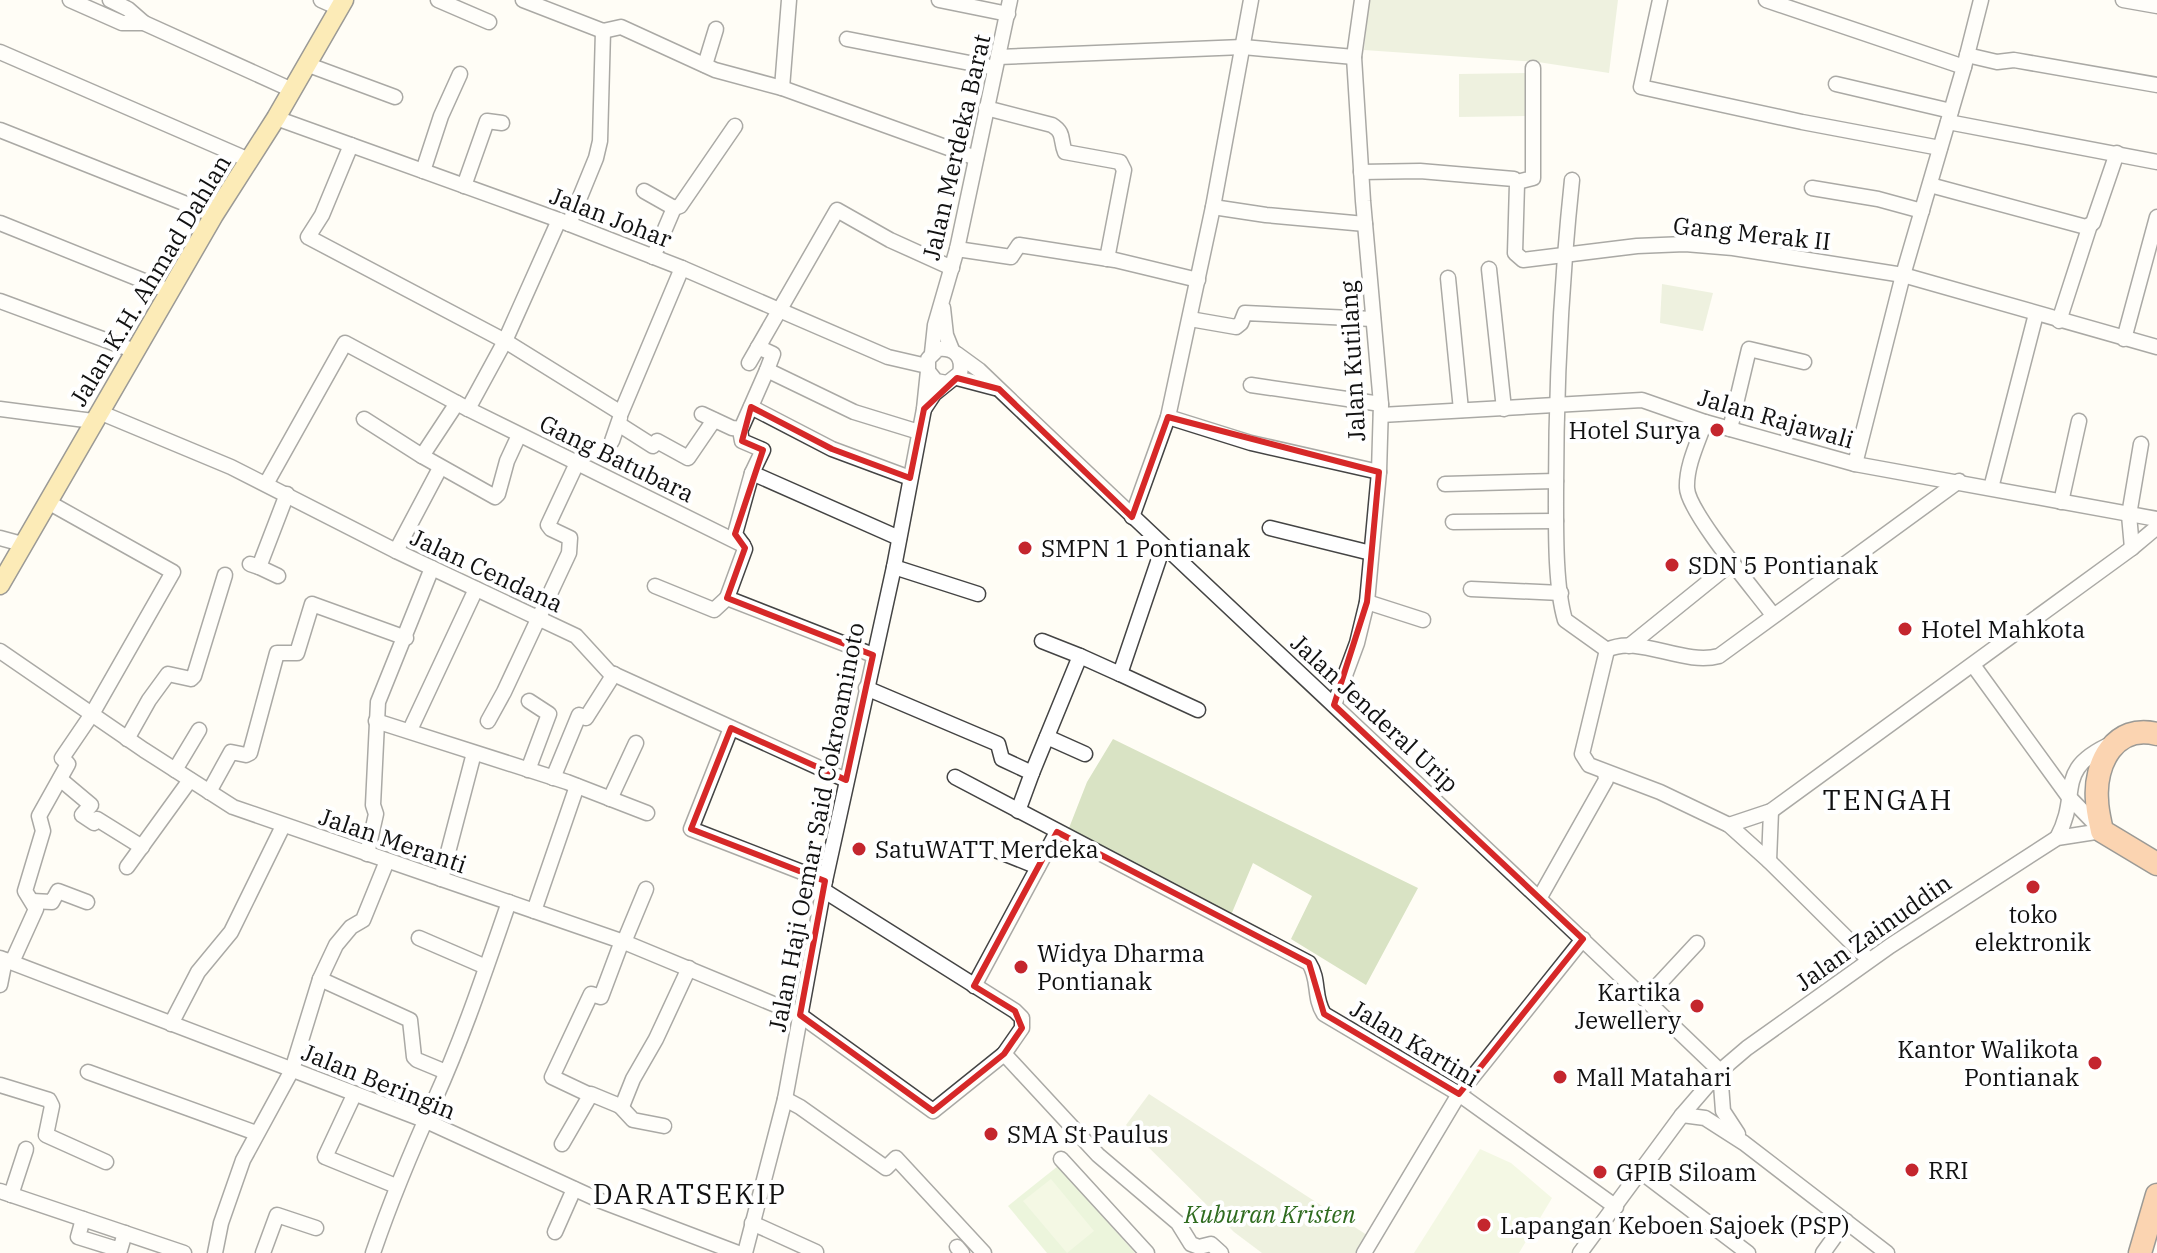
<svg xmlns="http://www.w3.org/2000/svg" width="2157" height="1253" viewBox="0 0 2157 1253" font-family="'IBM Plex Serif',serif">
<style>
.green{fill:#d5ebbd}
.cemetery{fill:#d9e3c4}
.pitch{fill:#e6f2cf}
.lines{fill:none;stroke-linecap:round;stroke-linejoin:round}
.minor-casing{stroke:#444;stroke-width:17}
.major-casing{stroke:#222;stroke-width:21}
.highway-casing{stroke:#222;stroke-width:25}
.minor{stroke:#fff;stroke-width:14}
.major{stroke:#f9d66b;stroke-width:18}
.highway{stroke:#f5a25d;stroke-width:22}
.marked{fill:none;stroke:#d62828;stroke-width:6;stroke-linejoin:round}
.poi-dot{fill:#c4262e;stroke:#fff;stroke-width:3}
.labels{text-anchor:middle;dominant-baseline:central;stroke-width:8;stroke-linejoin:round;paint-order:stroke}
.street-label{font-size:24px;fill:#111;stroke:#fff}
.poi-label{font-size:24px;fill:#111;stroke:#fff;text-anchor:start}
.park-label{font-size:24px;font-style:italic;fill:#2f6b1f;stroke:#fff}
.quarter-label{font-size:28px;letter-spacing:2px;fill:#111;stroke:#fff}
</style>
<rect width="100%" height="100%" fill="#fffdf5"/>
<!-- green -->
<path class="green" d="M1058,1166L1135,1253H1047L1008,1206Z"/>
<!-- cemetery -->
<g class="cemetery">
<path d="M1369,0H1618L1609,73L1538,62L1364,50Z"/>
<path d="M1531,73L1532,116L1459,117V74Z"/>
<path d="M1662,284L1713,293L1703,331L1660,323Z"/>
<path d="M1113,739L1418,888L1366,985L1291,939L1312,896L1253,863L1231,915L1069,828L1087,782Z"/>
<path d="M1149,1094L1370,1237L1359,1253H1262L1234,1232L1126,1125Z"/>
</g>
<!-- pitch -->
<g class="pitch">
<path d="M1480,1149L1511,1163L1552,1198L1519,1253H1414Z"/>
<path d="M1051,1179L1094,1231L1067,1253L1023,1201Z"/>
</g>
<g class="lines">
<defs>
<g id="minor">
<path d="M70,0L122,23H144L292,90"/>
<path d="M110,0L128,9L144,23"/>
<path d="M321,0L339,8"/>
<path d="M438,0L489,22"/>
<path d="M523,0L603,31L621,27L715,70L782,88L976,158"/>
<path d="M939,0L1008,14"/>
<path d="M1660,0L1641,87L1802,122L1940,148"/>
<path d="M1766,0L1964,67"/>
<path d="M2123,0L2157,6"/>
<path d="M847,39L995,68"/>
<path d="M0,52L249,160"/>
<path d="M1967,55L1997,62L2014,60L2157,85"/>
<path d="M998,57L1243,47L1354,57L1362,0"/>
<path d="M306,64L395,97"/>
<path d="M705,65L716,29"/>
<path d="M1836,84L1951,111"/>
<path d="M782,88L789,0"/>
<path d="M986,108L1052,125C1065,133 1060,140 1065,152L1120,162L1124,170L1107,259"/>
<path d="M276,118L559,220L682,268L888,357L927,366"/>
<path d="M1948,122L2157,162"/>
<path d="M0,130L214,215"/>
<path d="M351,145L322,215L308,237L505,341L621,413L682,268"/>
<path d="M423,171L441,116L460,74"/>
<path d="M1361,172L1420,171L1514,179L1517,184L1515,253L1523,260L1637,246L1685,244L1733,248L1903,275L2157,347"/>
<path d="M1572,180C1561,284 1556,388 1556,492C1556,529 1555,586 1565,620L1607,650L1582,754L1589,765L1660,792L1729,825L1769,861L1869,960"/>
<path d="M1517,182L1533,178V68"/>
<path d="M1930,185L2086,227L2093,223L2117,153"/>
<path d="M464,186L487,121L502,123"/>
<path d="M1812,188L1878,199L1922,211"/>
<path d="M644,191L674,208L653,257"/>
<path d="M1213,207L1266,215L1365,224"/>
<path d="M674,208L680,206L735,126"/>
<path d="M559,220L505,341L468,409L743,545L745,549L727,598L873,655"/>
<path d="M0,223L169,291"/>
<path d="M569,224L596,158L600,141L603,31"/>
<path d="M957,249L1011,257L1019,245L1115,260L1198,280"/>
<path d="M1489,269L1504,409"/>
<path d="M1448,278L1461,410"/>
<path d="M0,301L135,351"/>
<path d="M943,308L946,335L952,350"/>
<path d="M1190,319L1236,327L1241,323L1245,313L1373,319"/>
<path d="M2059,321L2090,225"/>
<path d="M2124,339L2157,217"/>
<path d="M758,347L773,354L767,370"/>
<path d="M932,353L935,325L957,249L1010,0"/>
<path d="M957,354L979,370C1224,605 1475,835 1720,1071"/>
<path d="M749,363L837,210L890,240L952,268"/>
<path d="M957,378L995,388"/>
<path d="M1251,385L1381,404"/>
<path d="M751,407L832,449L910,478"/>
<path d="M0,409L93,421"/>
<path d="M924,409L934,394L960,373C964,357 954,347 938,349L928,359V371L936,381L947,383"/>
<path d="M99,412L231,467L396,551L576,636L609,672L846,780"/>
<path d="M702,414L732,428L741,429L767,370L854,412L919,432"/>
<path d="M1381,415L1642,400L1705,422L1855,464L2157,519"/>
<path d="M1168,417L1251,443L1379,472"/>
<path d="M364,419L422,456L457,403"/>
<path d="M1705,422C1698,442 1686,466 1687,488C1688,512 1756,592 1773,615"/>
<path d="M620,425L653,446L657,441L688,458L714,420"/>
<path d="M1730,429L1749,349L1804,362"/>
<path d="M740,430L742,441L763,450L752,473L735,534L743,545"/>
<path d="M612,441L620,418"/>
<path d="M422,456L495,497L498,494L507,461L519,435"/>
<path d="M1855,464L1903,275L1964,67L1981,0"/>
<path d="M752,473L899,538"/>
<path d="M266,484L345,343L468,409"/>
<path d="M1445,484L1556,481"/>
<path d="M1991,488L2036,314"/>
<path d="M2061,502L2079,421"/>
<path d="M1132,517L1168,417L1213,207L1251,0"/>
<path d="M1453,522L1556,521"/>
<path d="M1270,528L1371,553"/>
<path d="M0,538L22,544"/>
<path d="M2132,548L2129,515L2141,444"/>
<path d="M396,551L440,468"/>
<path d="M250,564L259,567L287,494"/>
<path d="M259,567L278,576"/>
<path d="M894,567L978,594"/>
<path d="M655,586L714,610L727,598"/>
<path d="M1471,589L1561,593"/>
<path d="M1367,602L1423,620"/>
<path d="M1042,641L1080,656"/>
<path d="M1629,646L1733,562"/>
<path d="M1607,650C1638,634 1683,666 1719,656L1959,481"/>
<path d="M0,651L144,750L233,807L624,942L800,1015L933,1111L1004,1054"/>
<path d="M1973,665L2068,796L2099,828"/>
<path d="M1120,674L1198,710"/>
<path d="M866,688L998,744L1002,759L1032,773L1018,811"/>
<path d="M1334,705L1357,643L1367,602L1379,472L1381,404L1363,201L1354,57"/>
<path d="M376,721L567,782L647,813"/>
<path d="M488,721L504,692L569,553L570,538L551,529L548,525L577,463"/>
<path d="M731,728L691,829L825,881"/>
<path d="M410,730L476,589"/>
<path d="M1047,737L1085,754"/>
<path d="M127,739L149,700L168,674L191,679L194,676L225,575"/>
<path d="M175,770L199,730"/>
<path d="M528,770L549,714L529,701"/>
<path d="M1032,773L1080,656L1120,674L1163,547"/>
<path d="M955,777L1309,963C1320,980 1313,997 1324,1014L1459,1094L1616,1207"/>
<path d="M553,778L579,715L586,718L614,674"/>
<path d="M60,779L91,805L82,815L94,823L97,819L142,847"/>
<path d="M209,792L231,752L246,755L250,753L277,653H297L312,604L406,638"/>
<path d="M610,799L636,743"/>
<path d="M1729,825L1771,811L2132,548L2157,527"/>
<path d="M2057,838C2082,792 2052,770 2113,743"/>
<path d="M993,849L1038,867"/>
<path d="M367,854L376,814L373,805L378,702L432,568"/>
<path d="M1769,861L1771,811"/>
<path d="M127,867L190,780"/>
<path d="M441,879L474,753"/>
<path d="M823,890L1015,1011L1022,1018V1028L1006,1051L1004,1054L1009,1059L1098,1155L1178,1223L1191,1244L1199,1247L1211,1244L1221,1253"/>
<path d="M1540,897L1606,780L1605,772"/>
<path d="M32,901L52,902L58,891L87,902"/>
<path d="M534,911L577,786"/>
<path d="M419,938L486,967"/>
<path d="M624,942L646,889"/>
<path d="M0,958L424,1120L601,1201L738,1253"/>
<path d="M12,962L36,909L25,891L43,831L39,816L68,764L62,758L92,714L173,572L48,502"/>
<path d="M320,979L410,1020L414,1057L417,1060L446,1072"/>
<path d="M0,985L5,960"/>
<path d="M974,986L1057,832"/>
<path d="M1645,999L1697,943"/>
<path d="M171,1024L198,972L231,932L283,826"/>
<path d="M1720,1071L1723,1111L1738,1134"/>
<path d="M88,1072L256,1133"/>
<path d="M0,1085L49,1100L52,1106L46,1135L106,1162"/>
<path d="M354,1095L325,1157L396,1186"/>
<path d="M590,1095L552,1077L591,994L601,997L622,941"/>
<path d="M785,1099L800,1107L886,1168L896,1158L984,1253"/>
<path d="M620,1106L633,1120L664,1126"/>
<path d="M1682,1115L1705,1118L1744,1143L1887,1253"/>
<path d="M562,1144L591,1094L620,1106L623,1104L633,1079L656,1039L689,968"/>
<path d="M1061,1159L1147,1253"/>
<path d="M1641,1172L1748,1253"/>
<path d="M0,1191L184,1253"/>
<path d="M11,1195L26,1149"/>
<path d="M83,1219L78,1237L120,1250L125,1233"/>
<path d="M752,1223L816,1252"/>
<path d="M555,1232L574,1189"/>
<path d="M957,1247L962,1253"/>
<path d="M215,1253L221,1223L243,1160L292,1070L320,979L336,945L351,927L363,920L387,861"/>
<path d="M263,1253L277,1215L316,1228"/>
<path d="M373,1253C391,1200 412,1150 435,1099C464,1035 486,968 509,902"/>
<path d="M745,1253L785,1099L825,881L894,567L924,409L928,371"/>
<path d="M1364,1253L1459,1094L1583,939"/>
<path d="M1580,1253L1682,1115L1720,1071L1747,1048L1890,946L2057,838L2102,831"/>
<path d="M1823,1253L1846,1221"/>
</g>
<path id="major" d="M0,585L214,215L276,118L344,0"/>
<g id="highway">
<path d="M2157,734C2115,723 2094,764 2097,800C2097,810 2100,821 2102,831L2157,864"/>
<path d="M2140,1253L2157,1195"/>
</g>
</defs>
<!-- minor casing -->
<use href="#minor" class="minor-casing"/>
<!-- major casing -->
<use href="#major" class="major-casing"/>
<!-- highway casing -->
<use href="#highway" class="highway-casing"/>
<!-- minor -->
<use href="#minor" class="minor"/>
<!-- major -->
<use href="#major" class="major"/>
<!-- highway -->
<use href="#highway" class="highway"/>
</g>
<!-- marked area -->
<path d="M0 0H2157V1253H0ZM957,378L999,389L1132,517L1168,417L1379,472L1367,602L1334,705L1583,939L1459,1094L1324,1014L1309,963L1057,832L974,986L1015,1011L1022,1028L1004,1054L933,1111L800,1015L825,881L691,829L731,728L846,780L873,655L727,598L745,548L735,534L763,450L742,441L751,407L832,449L910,478L924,409Z" fill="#fffdf5" fill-opacity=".55" fill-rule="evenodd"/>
<path class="marked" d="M957,378L999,389L1132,517L1168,417L1379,472L1367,602L1334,705L1583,939L1459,1094L1324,1014L1309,963L1057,832L974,986L1015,1011L1022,1028L1004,1054L933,1111L800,1015L825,881L691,829L731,728L846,780L873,655L727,598L745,548L735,534L763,450L742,441L751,407L832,449L910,478L924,409Z"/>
<!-- markers -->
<g class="poi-dot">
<circle cx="1717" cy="430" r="8"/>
<circle cx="1025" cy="548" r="8"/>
<circle cx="1672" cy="565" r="8"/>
<circle cx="1905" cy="629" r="8"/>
<circle cx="859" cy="849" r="8"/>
<circle cx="2033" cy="887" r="8"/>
<circle cx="1021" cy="967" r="8"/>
<circle cx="1697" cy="1006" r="8"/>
<circle cx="2095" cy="1063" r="8"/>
<circle cx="1560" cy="1077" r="8"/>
<circle cx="991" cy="1134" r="8"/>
<circle cx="1912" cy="1170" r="8"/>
<circle cx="1600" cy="1172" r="8"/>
<circle cx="1484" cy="1225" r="8"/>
</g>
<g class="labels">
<!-- street labels -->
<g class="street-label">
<text transform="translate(956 147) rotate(-77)">Jalan Merdeka Barat</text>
<text transform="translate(611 217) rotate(21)">Jalan Johar</text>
<text transform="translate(1752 233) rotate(6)">Gang Merak II</text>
<text transform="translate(150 280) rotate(-59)">Jalan K.H. Ahmad Dahlan</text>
<text transform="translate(1352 361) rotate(-93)">Jalan Kutilang</text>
<text transform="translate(1776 418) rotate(16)">Jalan Rajawali</text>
<text transform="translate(617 458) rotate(26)">Gang Batubara</text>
<text transform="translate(487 570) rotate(25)">Jalan Cendana</text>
<text transform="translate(1375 713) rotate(43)">Jalan Jenderal Urip</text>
<text transform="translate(816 827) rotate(-79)">Jalan Haji Oemar Said Cokroaminoto</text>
<text transform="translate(393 840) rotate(19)">Jalan Meranti</text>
<text transform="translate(1873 932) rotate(-35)">Jalan Zainuddin</text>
<text transform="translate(1415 1043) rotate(31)">Jalan Kartini</text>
<text transform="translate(379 1081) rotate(22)">Jalan Beringin</text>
</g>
<!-- poi labels -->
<g class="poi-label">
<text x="1701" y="430" text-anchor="end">Hotel Surya</text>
<text x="1041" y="548">SMPN 1 Pontianak</text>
<text x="1688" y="565">SDN 5 Pontianak</text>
<text x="1921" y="629">Hotel Mahkota</text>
<text x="875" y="849">SatuWATT Merdeka</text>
<text x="2033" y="914" text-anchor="middle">toko<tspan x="2033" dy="28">elektronik</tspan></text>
<text x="1037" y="953">Widya Dharma<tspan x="1037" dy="28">Pontianak</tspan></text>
<text x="1681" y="992" text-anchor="end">Kartika<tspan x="1681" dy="28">Jewellery</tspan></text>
<text x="2079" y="1049" text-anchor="end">Kantor Walikota<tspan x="2079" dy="28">Pontianak</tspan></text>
<text x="1576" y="1077">Mall Matahari</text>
<text x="1007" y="1134">SMA St Paulus</text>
<text x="1928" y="1170">RRI</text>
<text x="1616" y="1172">GPIB Siloam</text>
<text x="1500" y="1225">Lapangan Keboen Sajoek (PSP)</text>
</g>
<!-- park labels -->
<g class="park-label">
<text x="1270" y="1214">Kuburan Kristen</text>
</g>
<!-- quarter labels -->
<g class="quarter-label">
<text x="1888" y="799">TENGAH</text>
<text x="690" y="1193">DARATSEKIP</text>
</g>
</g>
</svg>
